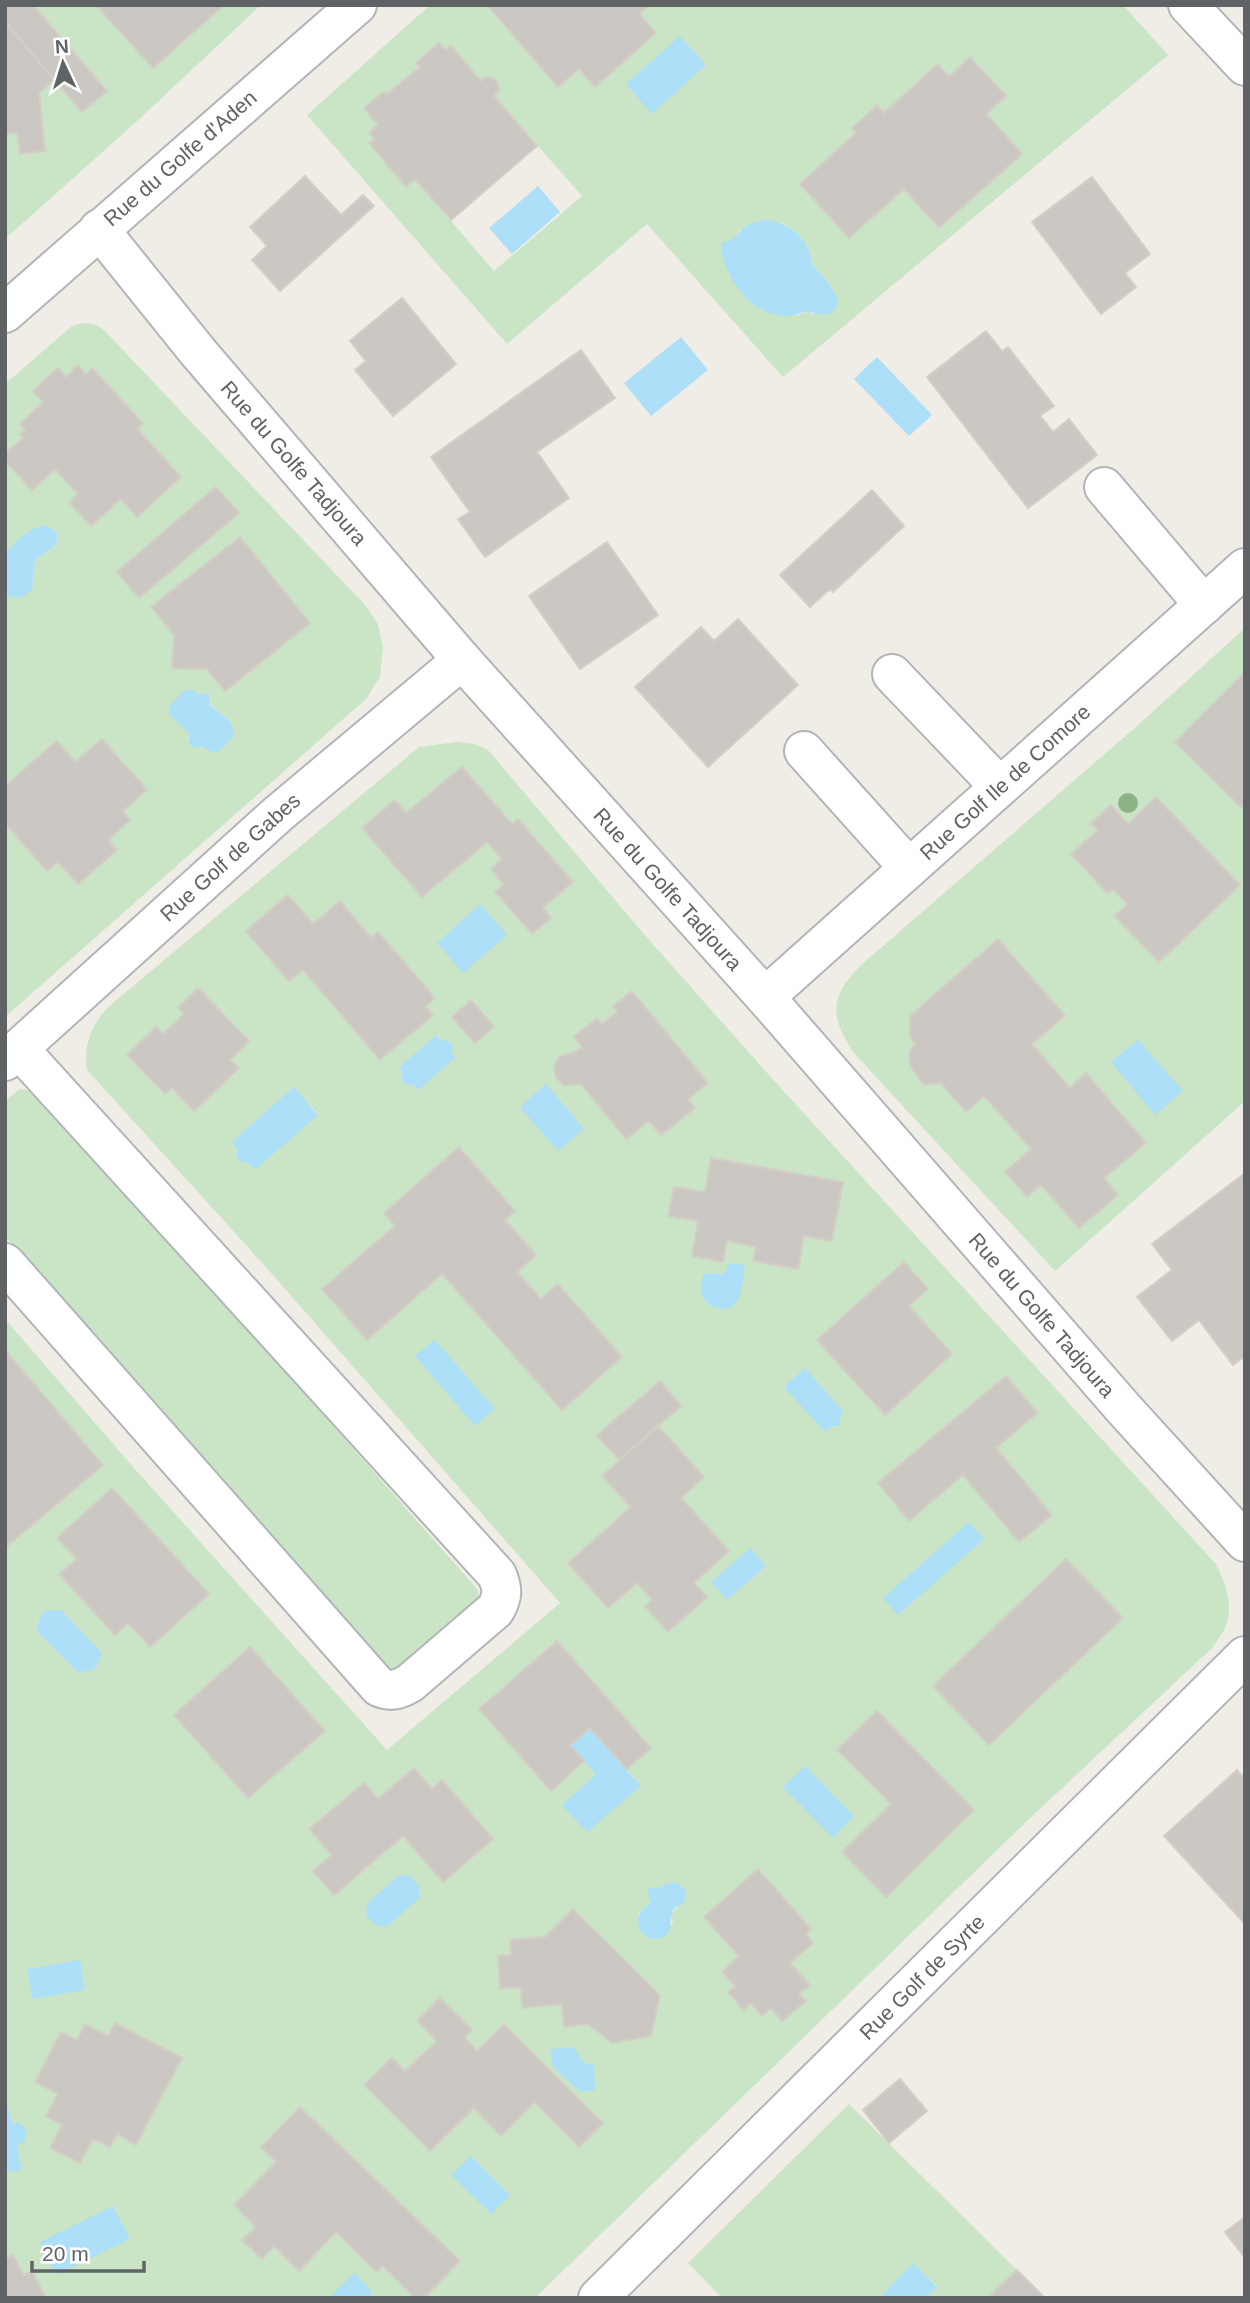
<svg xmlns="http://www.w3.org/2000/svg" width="1250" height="2303" viewBox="0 0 1250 2303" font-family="Arial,sans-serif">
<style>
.green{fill:#c9e5c6;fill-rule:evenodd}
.water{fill:#aedff9}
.building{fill:#cbc8c4;stroke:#d4cec6;stroke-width:2}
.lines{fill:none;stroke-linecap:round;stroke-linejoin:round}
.minor-casing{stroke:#b2b5b8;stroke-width:42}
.minor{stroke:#fff;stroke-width:38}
.tree{fill:#8eb288}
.labels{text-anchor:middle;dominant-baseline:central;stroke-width:5;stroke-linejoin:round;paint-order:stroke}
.street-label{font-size:21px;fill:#5f6366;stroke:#fff}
</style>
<rect width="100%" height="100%" fill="#f0ede7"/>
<!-- green -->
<g class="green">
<path d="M33,5H96L153,68L224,5H261L135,123L5,239V134L17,133L20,154L45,151L39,93L54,79L82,112Z"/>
<path d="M430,5H487L558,87L579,69L595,86L656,34L640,14L649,5H1123L1168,55L783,377L647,224L507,344L307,115ZM440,44L445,50L451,46L481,81L487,77L496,80L499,90L494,96L582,196L494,271L415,179L406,186L369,144L375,139L369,133L378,125L364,107L383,91L387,94L420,67L416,63ZM970,57L1005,96L986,114L1022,154L939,228L904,189L849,238L800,184L856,133L852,127L877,105L884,113L949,77ZM782,223C793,229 804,239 809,251C811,257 811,262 815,267C824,278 832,284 836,299L813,314L808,312L794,316L725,241L729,242L737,236L739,231Z"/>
<path d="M82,323L94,324L104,330L365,605L378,624L383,648L380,677L366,699L5,1017V823L47,871L58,862L78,884L117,850L108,840L130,820L123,811L147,790L102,739L75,762L57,742L5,786V594L10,597L33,582L35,561C44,551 58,551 58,535L36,528L24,535L5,558V461L32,490L55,469L78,494L69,503L91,526L121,499L138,517L181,477L137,429L142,423L78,365L66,377L59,369L33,391L43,402L20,424L25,430L20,434L24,437L5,454V384L72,326ZM216,487L238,513L139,597L117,572ZM240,537L310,623L226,691L207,669L173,668L174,635L152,607ZM211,699L209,703L231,722L209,751L202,746L189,744L188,738Z"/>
<path d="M1245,628V672L1175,742L1245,811V1101L1055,1271L853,1052C830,1016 829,997 861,965L1138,725ZM1156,797L1240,886L1159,962L1115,916L1127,904L1114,890L1107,893L1072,855L1098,830L1111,805L1128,824ZM998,939L1065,1016L1032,1044L1070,1088L1086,1074L1146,1142L1104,1178L1118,1195L1079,1228L1041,1185L1027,1197L1005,1172L1031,1149L984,1096L966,1111L941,1083L923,1085L910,1066L909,1052L915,1044L910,1036V1016Z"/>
<path d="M457,742L475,744L488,750L643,933L768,1074L1215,1563C1225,1581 1233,1603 1227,1623C1224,1632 1217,1641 1212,1648L1028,1820L535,2298H424L459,2261L300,2107L261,2147L276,2162L234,2205L256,2227L243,2240L262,2259L274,2246L299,2271L336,2232L377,2272L383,2266L415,2298H372L370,2292L330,2298H46L32,2271L24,2275L13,2256L5,2260V2173L22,2169L7,2100H5V1548L103,1465L5,1350V1319L134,1468L387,1750L560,1603L265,1266L87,1070C84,1043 90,1029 107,1008L419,747ZM462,767L512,824L518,819L573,883L543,908L551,918L532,934L496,892L504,885L491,869L502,859L487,842L422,897L363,828L395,800L406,813ZM287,895L313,924L340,901L371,938L378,932L435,998L425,1007L433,1015L380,1060L303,970L289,981L246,931ZM198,988L249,1041L230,1060L238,1068L194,1111L172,1088L164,1094L127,1056L156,1027L163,1034L184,1014L178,1007ZM632,991L707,1083L688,1099L695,1108L661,1135L649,1121L581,1084L565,1086C554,1078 551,1068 559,1056L575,1052L582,1047L574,1037L597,1018L602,1024L617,1012L613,1006ZM471,1000L494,1026L475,1043L452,1017ZM437,1035L456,1057L417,1089L414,1085L404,1084L401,1077L403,1072ZM293,1087L318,1114L239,1161L236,1156L237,1149ZM459,1147L515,1211L505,1220L536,1255L517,1272L541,1299L559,1285L622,1357L562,1409L442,1274L367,1340L323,1289L395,1226L384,1212ZM711,1158L831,1241L804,1236L798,1269L754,1261L756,1247L727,1241L722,1262L692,1256L698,1221L669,1216L674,1187L705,1192ZM904,1262L928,1289L909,1306L952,1354L885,1415L817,1340ZM726,1271L735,1304L720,1309L701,1289L704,1273L722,1274ZM805,1369L844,1412L833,1427L784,1388ZM1006,1376L1038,1413L909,1521L878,1483ZM660,1381L680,1406L658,1426L704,1477L681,1498L729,1551L694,1583L707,1597L669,1632L645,1606L652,1600L637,1583L608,1608L569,1564L631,1507L603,1476L619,1460L598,1434ZM58,1538L209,1594L128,1623L116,1634L60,1574L77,1559ZM1066,1559L1123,1619L990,1745L933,1686ZM557,1641L651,1748L627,1769L640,1785L597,1775L584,1761L550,1791L479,1710ZM250,1647L324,1731L248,1798L174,1715ZM877,1711L974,1810L886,1896L842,1852L891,1804L838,1750ZM414,1768L432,1789L441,1781L493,1839L444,1882L403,1836L334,1895L313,1872L332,1855L310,1829L363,1783L378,1799ZM758,1869L811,1928L806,1934L790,1963L809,1985L799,1994L805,2001L783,2021L771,2008L762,2016L751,2003L744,2009L728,1992L735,1986L722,1971L739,1956L704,1917ZM672,1882L679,1906L671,1914L673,1923L657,1939L648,1937L638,1925L639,1913L651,1901L647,1893ZM573,1909L660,1995L651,2036L612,2043L588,2024L565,2026L562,2004L522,2008L521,1987L500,1988L498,1956L511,1955L510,1940L545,1937ZM440,1998L471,2030L464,2037L477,2051L505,2024L603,2123L578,2147L535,2102L501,2135L474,2108L429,2151L364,2085L405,2071L437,2041L417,2021ZM116,2023L182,2058L136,2145L117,2134L110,2147L93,2139L80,2163L50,2148L62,2125L46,2116L58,2094L35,2081L61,2032L77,2040L108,2036Z"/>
<path d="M20,1089L37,1091L478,1590L479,1602L403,1671L385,1670L5,1236V1101Z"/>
<path d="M849,2104L1017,2270L988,2298H926L937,2286L913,2264L879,2298H722L688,2263Z"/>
</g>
<!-- water -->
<g class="water">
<path d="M680,36L706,65L652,114L626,84Z"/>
<path d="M538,186L560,212L512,254L489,228Z"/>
<path d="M768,220C786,223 802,233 809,251C811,256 811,262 814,266C821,275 853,305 828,314C821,316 814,312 807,312C802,312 797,315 791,316C762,317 741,299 729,273C725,264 719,253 722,243C745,237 737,222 768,220Z"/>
<path d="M681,337L708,370L651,416L624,383Z"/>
<path d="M877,357L932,415L909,436L854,379Z"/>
<path d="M43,525L56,531C63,549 44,550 35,561L32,590C24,597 15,601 5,594C5,583 3,570 5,559C9,543 28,530 43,525Z"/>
<path d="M185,690H193L199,695L204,693L210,695L209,704L231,722L234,736L218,752L209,751L202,746C196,749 191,748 188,742L190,734L169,714L170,705Z"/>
<path d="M480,904L507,935L463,973L437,943Z"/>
<path d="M436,1035L441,1040L451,1042L453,1047L452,1053L456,1057L418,1090L414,1085L404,1084L401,1080L403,1072L399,1068Z"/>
<path d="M1138,1040L1183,1091L1155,1115L1111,1062Z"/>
<path d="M546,1084L584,1129L558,1151L520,1107Z"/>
<path d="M294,1087L318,1115L255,1170L249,1163L239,1161L236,1156L237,1149L232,1142Z"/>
<path d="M728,1263L745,1265C743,1276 743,1295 735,1304C725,1314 707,1308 702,1295C699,1288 702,1280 704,1273L722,1274L726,1271Z"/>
<path d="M435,1340L495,1409L475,1426L415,1356Z"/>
<path d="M805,1368L844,1412L839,1418L841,1423L839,1426H831L825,1432L784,1387Z"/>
<path d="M969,1522L984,1539L898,1615L883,1598Z"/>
<path d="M750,1548L766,1566L727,1600L711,1582Z"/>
<path d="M60,1609L102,1653L97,1666L91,1671H83L80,1674L36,1630L42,1613L49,1610L57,1611Z"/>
<path d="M590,1728L641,1786L587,1832L562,1805L596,1775L570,1745Z"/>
<path d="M805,1766L854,1816L833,1838L783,1787Z"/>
<path d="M409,1875L419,1886V1898L388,1926H377L366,1916L367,1904L398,1876Z"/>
<path d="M672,1882L679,1884L685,1890V1901L673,1910C669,1927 673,1942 648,1938C633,1927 635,1913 650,1903L647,1891L652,1887L657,1888Z"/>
<path d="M80,1960L85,1990L32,1999L27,1969Z"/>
<path d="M574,2047L584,2063L594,2064L595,2090L580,2092L553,2067L550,2051L553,2049Z"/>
<path d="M5,2100H7L12,2123H20C27,2129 28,2135 24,2142L17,2145L22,2170L5,2173Z"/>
<path d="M471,2156L510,2195L491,2214L451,2175Z"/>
<path d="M113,2206L130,2239L56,2275L40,2242Z"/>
<path d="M913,2263L937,2287L926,2298H879Z"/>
<path d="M355,2273L371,2291L372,2298L329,2297Z"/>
</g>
<!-- building -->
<g class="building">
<path d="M5,5H33L107,91L82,112L5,22Z"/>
<path d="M96,5H224L153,68Z"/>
<path d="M487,5H649L640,14L656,33L595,87L579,69L558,87Z"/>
<path d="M5,22L54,79L39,93L45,151L20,154L17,133L5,134Z"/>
<path d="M439,43L445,50L451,46L481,81L487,77L496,80L499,90L494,96L537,146L451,220L415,179L406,187L369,143L375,139L369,133L378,125L364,108L384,91L387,94L420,67L416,63Z"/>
<path d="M970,57L1006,96L986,114L1022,154L939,228L904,189L849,238L800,184L856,133L852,128L877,105L884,113L938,64L949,77Z"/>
<path d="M305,176L341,215L363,195L374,206L280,291L252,260L267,246L250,227Z"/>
<path d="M1092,177L1150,254L1125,273L1136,287L1101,314L1032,222Z"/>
<path d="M402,298L456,364L393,416L355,370L366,361L350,341Z"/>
<path d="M986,331L1002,351L1008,347L1054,406L1040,416L1053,432L1069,419L1097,455L1028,508L927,377Z"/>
<path d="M581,350L615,398L537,452L569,498L485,557L458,519L470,512L431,457Z"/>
<path d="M78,365L86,374L92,368L143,423L137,429L181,477L137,517L121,499L91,526L69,502L78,494L55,469L32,490L5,461V454L24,437L20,434L25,430L20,424L43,402L33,391L58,368L66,377Z"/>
<path d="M216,487L239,513L139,598L117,572Z"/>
<path d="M872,490L904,526L833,592L830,589L810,607L780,575Z"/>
<path d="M240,537L310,623L225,691L207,669L172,668L174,635L151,607Z"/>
<path d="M607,542L658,615L580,669L529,596Z"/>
<path d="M738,619L798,685L708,767L635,687L701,627L714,641Z"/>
<path d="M1245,672V811L1175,742Z"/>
<path d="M102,739L147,790L123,811L130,820L108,840L117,850L78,884L58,862L47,871L5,823V786L57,741L75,762Z"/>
<path d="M462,767L512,824L518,819L573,882L543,908L551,918L532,934L495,892L504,885L491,869L502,859L487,842L422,897L362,828L395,800L406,813Z"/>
<path d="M1156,797L1240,885L1159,962L1115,916L1127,904L1114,890L1107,893L1071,854L1098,830L1091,823L1111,805L1128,824Z"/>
<path d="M288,895L313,924L340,901L371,938L378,932L435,998L425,1007L433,1015L380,1060L303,970L289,981L246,931Z"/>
<path d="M998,939L1065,1016L1032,1044L1070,1088L1086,1073L1146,1143L1104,1178L1118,1195L1079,1228L1041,1185L1027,1197L1005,1172L1031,1149L984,1096L966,1112L941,1083L924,1085L910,1066L909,1052L915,1044L910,1036V1016Z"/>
<path d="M198,988L249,1041L230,1060L239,1068L194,1111L172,1088L165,1094L127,1055L156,1027L163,1034L184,1014L178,1008Z"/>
<path d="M632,991L708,1083L688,1099L695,1108L661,1135L649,1121L626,1139L581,1084L565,1086L556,1078L554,1066L559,1056L575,1052L582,1047L574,1037L597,1018L602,1024L617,1012L613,1006Z"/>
<path d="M471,1000L494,1027L475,1043L452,1017Z"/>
<path d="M459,1147L515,1211L505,1220L536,1255L517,1272L541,1299L558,1284L622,1357L562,1410L442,1274L367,1340L322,1289L395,1226L384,1213Z"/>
<path d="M711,1158L843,1182L832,1241L804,1236L798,1269L753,1261L756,1247L727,1241L723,1262L692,1256L698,1221L668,1216L674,1187L705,1192Z"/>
<path d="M1245,1173V1356L1233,1365L1199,1320L1172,1341L1137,1297L1172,1270L1152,1244Z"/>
<path d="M904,1262L928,1289L909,1306L952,1354L885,1415L817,1340Z"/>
<path d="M5,1350L103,1465L5,1548Z"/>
<path d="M1006,1376L1038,1413L996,1448L1052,1515L1019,1542L963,1475L909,1521L878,1483Z"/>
<path d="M660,1381L681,1406L619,1460L597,1435Z"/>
<path d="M658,1426L704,1477L681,1498L729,1551L694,1583L707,1597L668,1632L645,1606L652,1600L637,1583L608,1608L568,1563L631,1507L602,1476Z"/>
<path d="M112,1488L209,1594L150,1647L128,1623L115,1635L59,1574L77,1559L57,1538Z"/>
<path d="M1066,1559L1123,1618L989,1745L933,1686Z"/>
<path d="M557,1641L651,1748L627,1769L590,1728L570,1745L584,1761L551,1791L479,1709Z"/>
<path d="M250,1647L325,1731L248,1798L174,1715Z"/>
<path d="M877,1711L974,1810L886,1897L842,1852L891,1804L837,1750Z"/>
<path d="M414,1768L432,1789L442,1780L493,1839L443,1882L403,1836L334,1895L313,1871L332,1855L309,1829L364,1783L378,1799Z"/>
<path d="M1237,1770L1245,1779V1924L1164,1836Z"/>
<path d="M758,1869L811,1929L806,1934L813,1943L790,1963L810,1985L799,1994L806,2001L782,2021L771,2008L762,2016L751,2003L744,2010L728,1992L735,1986L722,1972L739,1956L704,1917Z"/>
<path d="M573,1909L660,1995L651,2036L612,2043L588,2024L564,2027L562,2004L522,2008L521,1987L500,1989L498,1956L511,1955L510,1940L545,1937Z"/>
<path d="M440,1998L472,2030L464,2037L477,2051L504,2024L603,2123L579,2147L535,2102L501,2136L474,2108L430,2151L364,2085L392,2058L405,2071L437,2041L417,2021Z"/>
<path d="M115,2023L182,2058L136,2145L117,2134L110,2147L93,2139L80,2163L50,2148L62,2125L46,2116L58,2094L35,2082L61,2032L77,2040L85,2024L108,2036Z"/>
<path d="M900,2079L927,2111L889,2143L863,2110Z"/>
<path d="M300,2107L460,2261L424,2298H415L383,2266L377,2272L336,2232L299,2271L274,2246L262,2259L242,2240L256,2227L234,2205L276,2162L261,2147Z"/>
<path d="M1245,2217V2258L1225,2232Z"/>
<path d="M13,2255L24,2275L32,2271L46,2298H5V2260Z"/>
<path d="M1017,2270L1045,2298H988L1002,2284Z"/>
</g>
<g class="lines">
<defs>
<g id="minor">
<path d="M1188,5L1245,66"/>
<path d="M99,229L198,352L462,660L765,997L1124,1409L1245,1542"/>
<path d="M5,313L357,5"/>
<path d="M1104,487L1204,605"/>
<path d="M892,674L1000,787"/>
<path d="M804,751L909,868"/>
<path d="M765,997L1245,568"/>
<path d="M5,1061L278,814L462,660"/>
<path d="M5,1263L379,1687C391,1692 398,1690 410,1683L495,1610C503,1597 503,1589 497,1575L19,1049"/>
<path d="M598,2298L1245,1656"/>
</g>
</defs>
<!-- minor casing -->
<use href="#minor" class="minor-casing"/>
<!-- minor -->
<use href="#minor" class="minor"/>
</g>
<!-- trees -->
<circle class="tree" cx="1128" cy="803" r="10"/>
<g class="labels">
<!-- street labels -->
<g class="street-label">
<text transform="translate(180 158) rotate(-41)">Rue du Golfe d'Aden</text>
<text transform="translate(294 463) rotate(49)">Rue du Golfe Tadjoura</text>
<text transform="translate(1005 782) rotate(-42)">Rue Golf Ile de Comore</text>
<text transform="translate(230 857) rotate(-42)">Rue Golf de Gabes</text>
<text transform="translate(668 889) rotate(48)">Rue du Golfe Tadjoura</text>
<text transform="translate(1042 1315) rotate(49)">Rue du Golfe Tadjoura</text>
<text transform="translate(922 1977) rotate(-45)">Rue Golf de Syrte</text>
</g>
</g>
<!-- border -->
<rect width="1250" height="2303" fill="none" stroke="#5f6366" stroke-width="14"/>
<!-- north arrow -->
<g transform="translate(63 63) rotate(356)" stroke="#ffffff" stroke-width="5" paint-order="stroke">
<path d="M0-5L12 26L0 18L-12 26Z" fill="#5f6366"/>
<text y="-10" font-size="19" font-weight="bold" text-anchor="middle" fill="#5f6366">N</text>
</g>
<!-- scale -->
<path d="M32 2261v10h112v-10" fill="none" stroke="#5f6366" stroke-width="3.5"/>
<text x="42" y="2261" font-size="21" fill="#5f6366" stroke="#ffffff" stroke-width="5" paint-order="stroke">20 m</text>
</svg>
